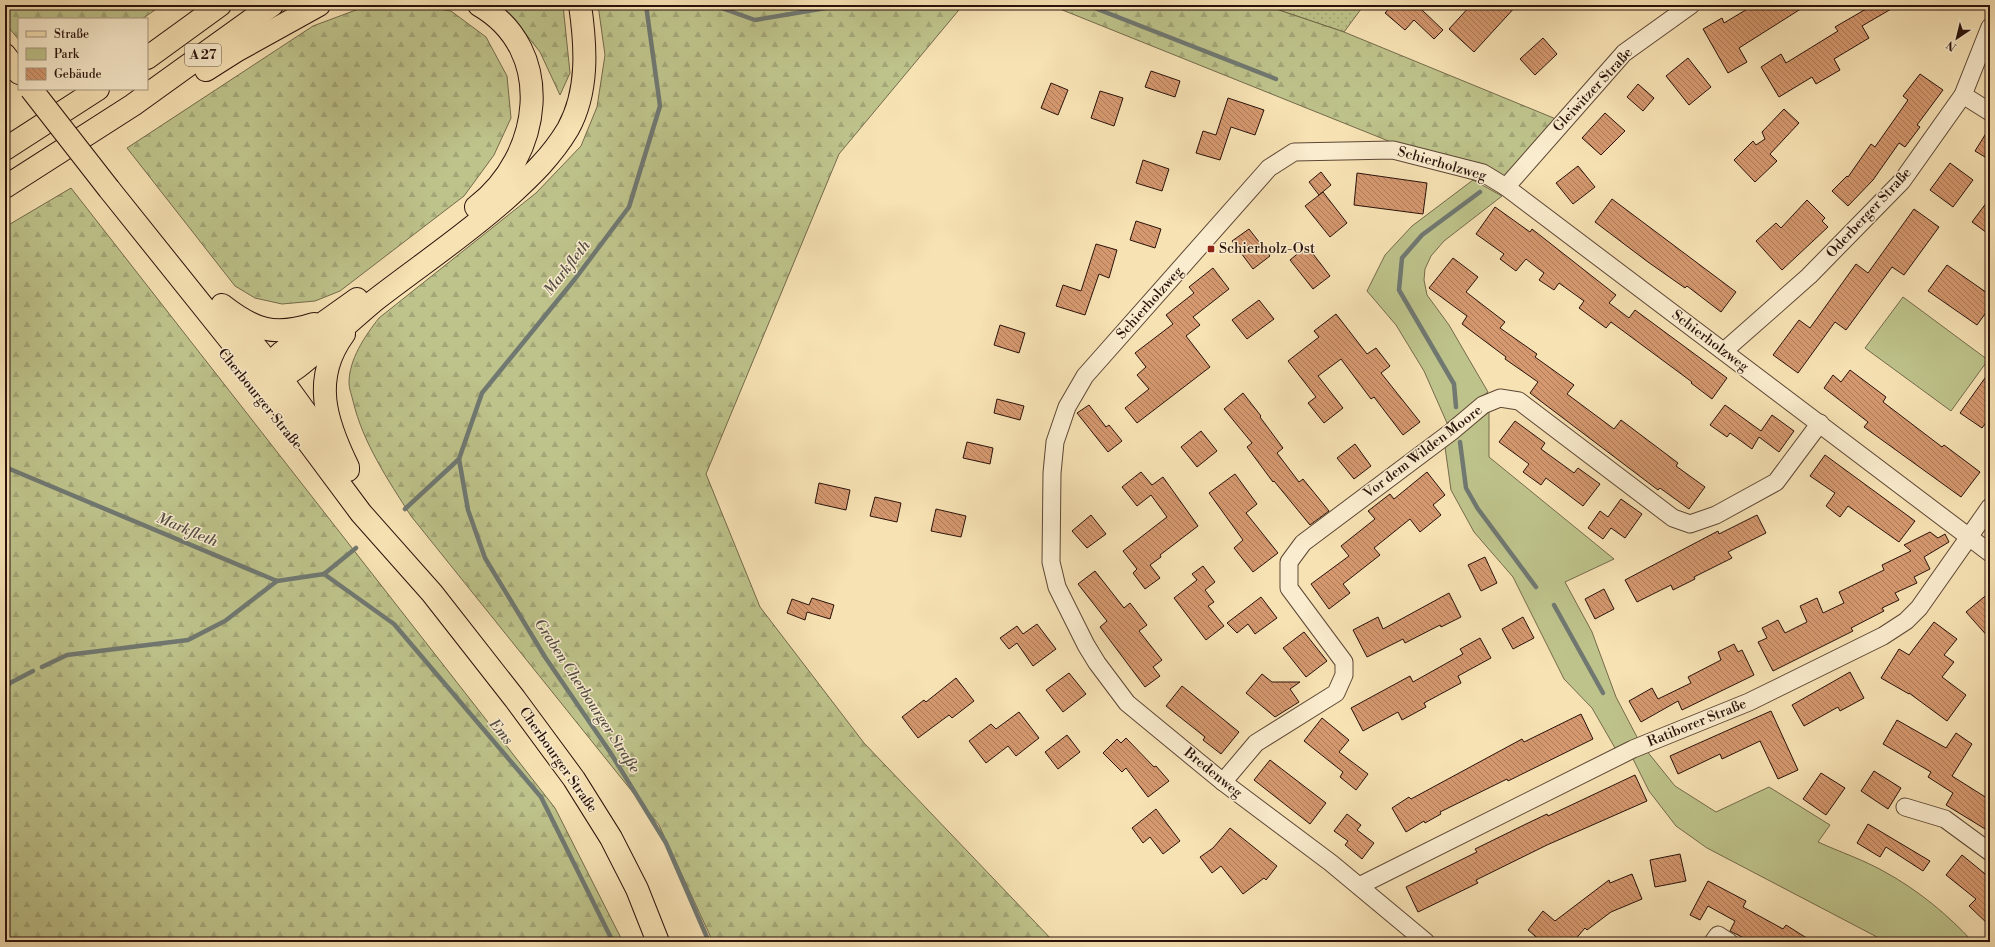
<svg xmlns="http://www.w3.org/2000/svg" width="1995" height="947" viewBox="0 0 1995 947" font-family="'Libre Bodoni',serif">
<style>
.grass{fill:url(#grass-dots);stroke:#746a4a}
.forest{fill:url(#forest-firs);stroke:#746a4a}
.park{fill:#bec38b;stroke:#746a4a}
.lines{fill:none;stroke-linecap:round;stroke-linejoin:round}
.stream{stroke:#707871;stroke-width:4.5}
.building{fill:url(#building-back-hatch);stroke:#2a120a}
.minor-casing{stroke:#5d4634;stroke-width:19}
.primary-casing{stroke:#2a120a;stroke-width:24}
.motorway-casing{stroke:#2a120a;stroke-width:24}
.minor{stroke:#faecce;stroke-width:17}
.primary{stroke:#f7e2b4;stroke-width:22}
.motorway{stroke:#f7e2b4;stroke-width:22}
.primary-bridge-casing{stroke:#2a120a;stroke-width:24;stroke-linecap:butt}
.primary-bridge{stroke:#f7e2b4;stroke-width:22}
.poi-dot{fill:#8f2418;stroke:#faecce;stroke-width:1.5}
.labels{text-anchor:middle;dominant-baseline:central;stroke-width:3;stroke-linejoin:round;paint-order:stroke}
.shield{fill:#faecce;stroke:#685345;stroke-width:1}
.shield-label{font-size:13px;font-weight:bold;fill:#2a120a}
.street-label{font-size:14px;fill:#2a120a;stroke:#faecce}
.poi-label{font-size:14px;fill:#2a120a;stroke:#faecce;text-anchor:start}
.water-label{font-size:15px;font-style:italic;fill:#534e46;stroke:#faecce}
</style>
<defs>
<pattern id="grass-dots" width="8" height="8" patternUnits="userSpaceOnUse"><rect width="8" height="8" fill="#bec38b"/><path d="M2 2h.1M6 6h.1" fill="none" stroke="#a3a677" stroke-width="1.8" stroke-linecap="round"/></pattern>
<pattern id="forest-firs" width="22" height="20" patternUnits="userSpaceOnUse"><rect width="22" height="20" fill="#bec38b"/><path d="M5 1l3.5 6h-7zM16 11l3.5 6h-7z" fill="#a3a677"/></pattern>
<pattern id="building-back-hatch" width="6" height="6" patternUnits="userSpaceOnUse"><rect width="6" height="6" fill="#d5986f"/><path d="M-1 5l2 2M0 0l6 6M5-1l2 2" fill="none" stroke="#ad7b59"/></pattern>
</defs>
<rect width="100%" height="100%" fill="#f7e2b4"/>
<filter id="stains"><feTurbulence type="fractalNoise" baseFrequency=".005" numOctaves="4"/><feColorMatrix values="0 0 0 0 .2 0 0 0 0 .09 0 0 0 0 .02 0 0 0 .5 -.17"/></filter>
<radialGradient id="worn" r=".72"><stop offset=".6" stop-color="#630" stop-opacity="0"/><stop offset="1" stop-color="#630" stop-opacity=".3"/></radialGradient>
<!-- grass -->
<path class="grass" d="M1264,5H1364L1344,32Z"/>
<!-- forest -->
<g class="forest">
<path d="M5,5H162L142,19H19V40L5,23Z"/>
<path d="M380,5H417L451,11L486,37L507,76L511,118L494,155L464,196L340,291L315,301L282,304L255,298L235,286L127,148L313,26L364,7Z"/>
<path d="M498,5H563L570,73L560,95L540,52L517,23Z"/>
<path d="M598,5H963L839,154L706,474L760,607L864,743L1054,942H713L659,825L411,516C388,480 363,443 353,401C352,396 349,389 349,383C349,359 365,336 379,318L536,193L581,146L597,107L605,55Z"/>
<path d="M1050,5H1264L1344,32L1556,119L1504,181L1396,144Z"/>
<path d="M71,188L555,808L623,942H5V227Z"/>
</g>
<!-- park -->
<g class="park">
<path d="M1473,180L1502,196L1444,241L1431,256L1425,269L1424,280L1427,295L1449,325L1488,392L1447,423L1424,371L1396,325L1367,291L1385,255L1412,226Z"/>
<path d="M1903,297L1988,360L1951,411L1865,348Z"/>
<path d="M1489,412V457L1614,559L1565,582L1592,632L1616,697L1638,739L1615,748L1592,708L1564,679L1513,577L1474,532L1451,490L1445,447Z"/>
<path d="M1646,750L1675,786L1716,812L1769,787L1830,825L1818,842C1840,852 1864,860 1885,872C1918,890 1948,915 1973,942H1884L1877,937L1707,848L1676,826L1649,791L1632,757Z"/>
</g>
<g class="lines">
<!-- stream -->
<g class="stream">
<path d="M713,5L755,20L844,5"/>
<path d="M1087,5L1276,79"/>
<path d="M1456,407L1454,384L1399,290L1402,258L1422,235L1480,192"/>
<path d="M1460,442L1466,488L1478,509L1536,587"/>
<path d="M459,459L468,510L485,558L545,657L610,752L666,843L709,942"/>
<path d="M5,467L277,581L324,574L356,548"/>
<path d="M405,509L459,459L482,393L575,279L629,207L660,106L646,5"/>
<path d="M324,574L394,624L541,797L613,942"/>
<path d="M1554,605L1603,693"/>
<path d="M42,667L67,655L188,640L225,621L277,581"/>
<path d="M5,689L10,683L33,671"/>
</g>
</g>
<!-- building -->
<g class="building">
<path d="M1392,5H1427L1422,10L1443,30L1434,39L1414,20L1405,30L1385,13Z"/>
<path d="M1471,5H1517L1474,52L1449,29Z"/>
<path d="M1754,5H1807L1739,48L1747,62L1728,73L1703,29L1722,18L1724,23Z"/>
<path d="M1873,5H1898L1862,26L1869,38L1834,59L1840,70L1816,84L1812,77L1779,97L1761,67L1781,54L1786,63L1838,31L1835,27Z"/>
<path d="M1543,38L1557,54L1535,75L1520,59Z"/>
<path d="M1688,58L1711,87L1689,105L1666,76Z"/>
<path d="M1151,71L1180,81L1175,97L1145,87Z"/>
<path d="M1920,74L1943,90L1917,125L1920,127L1905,147L1899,143L1873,180L1848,206L1832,191L1847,176L1848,177L1871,144L1875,147L1908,100L1903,96Z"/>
<path d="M1051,83L1068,90L1058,115L1041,108Z"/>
<path d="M1638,84L1654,98L1643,111L1627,97Z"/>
<path d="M1100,91L1123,98L1114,126L1091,118Z"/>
<path d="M1228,98L1264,110L1255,135L1231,127L1220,160L1196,153L1203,131L1216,135Z"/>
<path d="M1784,109L1799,123L1770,154L1777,161L1755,182L1734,160L1753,141L1756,145L1765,139L1762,132Z"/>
<path d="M1605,113L1625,131L1601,155L1582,138Z"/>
<path d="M1990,127V160L1975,151Z"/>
<path d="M1143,160L1169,169L1162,191L1136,183Z"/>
<path d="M1950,163L1973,180L1953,207L1930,190Z"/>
<path d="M1578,166L1595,187L1573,204L1556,183Z"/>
<path d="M1321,172L1331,185L1319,195L1309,182Z"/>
<path d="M1357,173L1427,183L1423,214L1354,205Z"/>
<path d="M1323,192L1347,223L1330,237L1305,206Z"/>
<path d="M1990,198V235L1972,222Z"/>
<path d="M1612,199L1736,292L1721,312L1687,286L1685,288L1648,262L1595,222Z"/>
<path d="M1807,200L1825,218L1822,221L1828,227L1782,270L1756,241L1776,223L1781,228Z"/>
<path d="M1495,207L1530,232L1532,229L1616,295L1609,303L1629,318L1635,310L1727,378L1712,399L1691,383L1692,382L1611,322L1606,328L1579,308L1584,301L1559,283L1554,290L1539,280L1544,273L1526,259L1516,271L1500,259L1504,254L1476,234Z"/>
<path d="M1914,209L1939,227L1904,275L1892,267L1846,330L1835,322L1798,373L1773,355L1799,320L1810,328L1856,264L1868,273Z"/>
<path d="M1136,221L1161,229L1155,248L1130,240Z"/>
<path d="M1249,229L1270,256L1253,269L1232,241Z"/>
<path d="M1096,244L1117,250L1109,278L1099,274L1085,315L1056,306L1063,285L1081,291Z"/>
<path d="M1307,246L1330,276L1313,289L1290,260Z"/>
<path d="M1453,258L1478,277L1466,292L1505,322L1500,328L1537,354L1535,357L1574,385L1567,394L1614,429L1621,420L1678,463L1676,466L1705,487L1689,509L1660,488L1658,490L1530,393L1538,382L1505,359L1506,357L1462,324L1467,316L1429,288Z"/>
<path d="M1947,265L1990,295V307L1977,325L1928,291Z"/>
<path d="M1213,268L1229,289L1193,317L1200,325L1186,336L1210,367L1137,423L1125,408L1149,389L1137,375L1146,367L1135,353L1173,324L1166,315L1194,293L1189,287Z"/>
<path d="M1259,300L1274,319L1247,339L1232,320Z"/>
<path d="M1336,314L1367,354L1376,348L1390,366L1381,373L1420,422L1403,435L1374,397L1371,399L1341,359L1318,376L1343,408L1324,423L1308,403L1316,397L1288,361L1319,337L1314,331Z"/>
<path d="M1000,325L1025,333L1019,353L994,345Z"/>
<path d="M1850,370L1886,397L1883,402L1942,447L1944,445L1980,472L1961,497L1864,427L1868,422L1824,388L1833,375L1841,382Z"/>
<path d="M1990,371V417L1982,428L1960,413Z"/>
<path d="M1243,393L1261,416L1260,417L1283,448L1277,453L1299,482L1303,479L1329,511L1310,525L1274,481L1273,482L1247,447L1252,443L1224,409Z"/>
<path d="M997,399L1024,406L1020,420L994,413Z"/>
<path d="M1089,405L1106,427L1109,425L1122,441L1108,452L1077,413Z"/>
<path d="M1725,405L1761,431L1772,415L1794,431L1779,452L1759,437L1752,449L1730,433L1727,437L1710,425Z"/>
<path d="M1515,421L1545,443L1541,449L1574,473L1578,468L1600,484L1583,506L1546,478L1541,485L1523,472L1529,464L1499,442Z"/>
<path d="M1201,431L1217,451L1197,467L1181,447Z"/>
<path d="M967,442L993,448L990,464L963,458Z"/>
<path d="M1355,444L1371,466L1354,479L1337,458Z"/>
<path d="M1825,455L1915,521L1899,542L1848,506L1840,517L1826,506L1835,493L1810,476Z"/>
<path d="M1141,472L1152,485L1163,477L1198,526L1160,555L1161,557L1150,565L1160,578L1145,589L1133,573L1137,569L1123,551L1167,517L1151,495L1137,506L1122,487Z"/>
<path d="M1427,472L1445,495L1433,505L1441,515L1420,532L1410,519L1374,548L1380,555L1343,584L1350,593L1329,609L1311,584L1349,556L1341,546L1375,519L1368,511L1390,494L1394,499Z"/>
<path d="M1235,474L1257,504L1246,513L1278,553L1253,572L1234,548L1243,540L1209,493Z"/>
<path d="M819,483L850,490L846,510L815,503Z"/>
<path d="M875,497L901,503L897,522L870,516Z"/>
<path d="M1621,499L1642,514L1625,538L1611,528L1603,539L1588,528L1600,511L1608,517Z"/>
<path d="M936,509L966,516L961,537L931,531Z"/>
<path d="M1091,515L1106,534L1087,548L1072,531Z"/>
<path d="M1757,515L1766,533L1728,552L1732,558L1694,577L1695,579L1673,590L1671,585L1637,602L1625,580L1718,531L1719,534Z"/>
<path d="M1930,532L1938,538L1945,534L1949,542L1924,557L1930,569L1914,577L1917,583L1895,593L1899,600L1882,608L1884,611L1851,628L1853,631L1773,671L1758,642L1767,638L1762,628L1778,620L1785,633L1807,622L1800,606L1817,598L1823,613L1844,603L1839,592L1884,570L1882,565L1911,551L1904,545Z"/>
<path d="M1485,557L1497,583L1481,591L1468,565Z"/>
<path d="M1203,566L1215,582L1205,590L1214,602L1208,606L1224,626L1206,640L1174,598L1197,580L1192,574Z"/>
<path d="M1095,571L1124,608L1130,603L1147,625L1139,631L1162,660L1153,667L1160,676L1145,687L1100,627L1107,621L1078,584Z"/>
<path d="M1604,589L1614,609L1595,619L1585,599Z"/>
<path d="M1990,592V639L1966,612Z"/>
<path d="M1449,593L1461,617L1441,627L1440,625L1405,643L1403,639L1367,657L1353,630L1378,617L1383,629Z"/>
<path d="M1261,597L1277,618L1255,634L1248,624L1237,633L1227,623Z"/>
<path d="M812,598L834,605L830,619L807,612L805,620L787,613L792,599L809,605Z"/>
<path d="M1523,617L1534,638L1513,649L1502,629Z"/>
<path d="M1934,622L1957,639L1944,655L1954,662L1942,677L1966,695L1947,721L1909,693V694L1881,678L1899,649L1909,655Z"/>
<path d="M1037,624L1056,649L1033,666L1017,643L1009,649L1000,638L1017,626L1023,634Z"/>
<path d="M1304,632L1327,661L1306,677L1283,648Z"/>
<path d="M1480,638L1491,658L1458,676L1461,683L1424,703L1426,707L1402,720L1398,712L1363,731L1351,708L1410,676L1413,682L1463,654L1460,649Z"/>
<path d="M1734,644L1738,652L1742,650L1754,675L1682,710L1678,701L1641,722L1629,701L1652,688L1658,699L1691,683L1688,677L1721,660L1718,652Z"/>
<path d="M1850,672L1864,698L1840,711L1838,707L1804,726L1792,705Z"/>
<path d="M1069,673L1086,694L1063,712L1046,690Z"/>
<path d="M1262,674L1272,682H1300L1290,689L1299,702L1275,717L1246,693Z"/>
<path d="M956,678L974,701L952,718L949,715L918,738L902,717L924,700L926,702Z"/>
<path d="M1182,686L1239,732L1221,754L1203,740L1205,737L1166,706Z"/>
<path d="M1771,711L1798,770L1778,779L1760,741L1722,759L1720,754L1678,774L1670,756Z"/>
<path d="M1019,712L1039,738L1016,756L1008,746L986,763L969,741L991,724L996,729Z"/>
<path d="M1581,714L1593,739L1508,781L1507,779L1440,812L1441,814L1425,823L1424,821L1406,832L1392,808L1409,797L1411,799L1522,739L1524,742Z"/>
<path d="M1322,718L1349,740L1339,752L1368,774L1356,790L1340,777L1343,772L1304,741Z"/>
<path d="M1897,720L1946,748L1956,733L1972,744L1952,776L1990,800V832L1946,805L1953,793L1928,777L1931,772L1883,744Z"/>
<path d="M1067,735L1080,752L1058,769L1045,752Z"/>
<path d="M1126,738L1154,767L1156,766L1169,781L1148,797L1126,768L1122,772L1103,753L1117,739L1121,743Z"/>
<path d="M1270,760L1326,803L1310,824L1254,780Z"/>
<path d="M1874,771L1901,788L1888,809L1861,791Z"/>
<path d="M1821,773L1845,788L1826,815L1803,799Z"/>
<path d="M1635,775L1647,801L1547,845L1476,880L1478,883L1418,912L1406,887L1477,852L1475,849L1526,824L1547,814L1548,816Z"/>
<path d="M1156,809L1180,841L1163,854L1150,837L1143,843L1132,828Z"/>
<path d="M1347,814L1361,825L1357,830L1374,843L1362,859L1345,845L1348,841L1334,831Z"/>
<path d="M1868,824L1930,861L1923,871L1886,847L1880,857L1857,843Z"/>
<path d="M1230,828L1277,866L1266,880L1264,878L1243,894L1221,866L1212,873L1200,857L1213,848Z"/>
<path d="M1680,854L1686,881L1655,887L1650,860Z"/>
<path d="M1962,855L1990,878V926L1969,906L1976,899L1946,875Z"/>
<path d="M1632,874L1642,899L1611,912L1587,930L1585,928L1573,942H1542L1528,930L1543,911L1555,921L1609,880L1610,883Z"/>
<path d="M1708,881L1746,901L1743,907L1783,929L1786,925L1813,942H1752L1730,931L1735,921L1708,906L1700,920L1690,915Z"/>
</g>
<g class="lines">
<defs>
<g id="minor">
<path d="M1963,95L1990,112"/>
<path d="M1506,187L1624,53L1691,5"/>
<path d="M1724,351L1809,276L1902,181L1963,95L1990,27"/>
<path d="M1223,782L1256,743L1336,693L1344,675V662L1289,588V562L1303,543L1451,432L1483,405L1500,398L1519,401L1673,518L1690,524L1716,515L1776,482L1820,423"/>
<path d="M1905,807L1945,819L1990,852"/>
<path d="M1359,886L1633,749L1749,702L1883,636L1906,621L1919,608L1990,507"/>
<path d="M1426,942L1331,863L1223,782L1127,703L1097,663L1086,645L1057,587L1051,562L1052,473L1055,442L1067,407L1085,376L1269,168L1294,152L1393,150L1483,173L1506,187L1990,553"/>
<path d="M1713,942L1718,935L1729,942"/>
</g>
<g id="primary">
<path d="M5,55L19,73"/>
<path d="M109,189L262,380L361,513L432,593L515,699L574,779L611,838L637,889L658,942"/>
<path d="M225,309L280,377L335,453"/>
</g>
<g id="motorway">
<path d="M147,58L220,5"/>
<path d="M206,70L236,51L319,5"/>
<path d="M5,149L98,89"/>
<path d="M5,187L133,105L272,5"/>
<path d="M476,207C542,157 557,50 479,5"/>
<path d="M222,305C254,330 274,337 314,324"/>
<path d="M344,334C311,379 326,422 348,467V470"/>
<path d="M262,380C268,379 275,379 280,377C294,372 306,360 317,351C336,334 355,317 374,301C419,266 466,235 508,197C531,176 552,156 568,129C589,91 586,46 580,5"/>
<path d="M262,380L269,364L281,353L357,299"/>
</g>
</defs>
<!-- minor casing -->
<use href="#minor" class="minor-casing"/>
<!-- primary casing -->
<use href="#primary" class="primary-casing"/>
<!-- motorway casing -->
<use href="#motorway" class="motorway-casing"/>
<!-- minor -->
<use href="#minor" class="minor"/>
<!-- primary -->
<use href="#primary" class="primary"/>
<!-- motorway -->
<use href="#motorway" class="motorway"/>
<defs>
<path id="primary-bridge" d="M31,89L109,189"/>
</defs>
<!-- primary-bridge casing -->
<use href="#primary-bridge" class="primary-bridge-casing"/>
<!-- primary-bridge -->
<use href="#primary-bridge" class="primary-bridge"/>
</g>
<!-- markers -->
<rect class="poi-dot" x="1207" y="245" width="8" height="8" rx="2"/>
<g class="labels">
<!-- shield labels -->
<rect class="shield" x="185" y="44" width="36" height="22" rx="3"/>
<g class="shield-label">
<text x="203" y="55">A 27</text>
</g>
<!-- street labels -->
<g class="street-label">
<text transform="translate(1593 90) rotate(-47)">Gleiwitzer Straße</text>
<text transform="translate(1442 164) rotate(16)">Schierholzweg</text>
<text transform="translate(1869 213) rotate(-47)">Oderberger Straße</text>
<text transform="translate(1150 303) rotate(-48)">Schierholzweg</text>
<text transform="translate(1710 341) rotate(37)">Schierholzweg</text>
<text transform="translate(260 399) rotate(51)">Cherbourger Straße</text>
<text transform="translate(1423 452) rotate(-37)">Vor dem Wilden Moore</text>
<text transform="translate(1697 723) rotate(-22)">Ratiborer Straße</text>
<text transform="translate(558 760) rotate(55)">Cherbourger Straße</text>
<text transform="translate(1213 773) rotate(39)">Bredenweg</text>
</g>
<!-- poi labels -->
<g class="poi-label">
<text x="1219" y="249">Schierholz-Ost</text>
</g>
<!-- water labels -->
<g class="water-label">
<text transform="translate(567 268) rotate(-52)">Markfleth</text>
<text transform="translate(187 530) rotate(23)">Markfleth</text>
<text transform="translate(587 696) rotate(57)">Graben Cherbourger Straße</text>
<text transform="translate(501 732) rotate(50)">Ems</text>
</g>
</g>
<!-- margin -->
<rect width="1995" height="947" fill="none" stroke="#f7e2b4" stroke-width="20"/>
<rect x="6" y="6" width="1983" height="935" fill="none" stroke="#2a120a" stroke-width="2"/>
<rect x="10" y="10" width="1975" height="927" fill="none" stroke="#2a120a"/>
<!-- legend -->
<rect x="18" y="18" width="130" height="72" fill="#faecce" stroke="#a79580"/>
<rect x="26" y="31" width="20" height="6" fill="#f7e2b4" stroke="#a79580"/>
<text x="54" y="38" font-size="12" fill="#2a120a">Straße</text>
<rect x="26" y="48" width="20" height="12" fill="#bec38b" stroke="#a79580"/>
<text x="54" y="58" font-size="12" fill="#2a120a">Park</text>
<rect x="26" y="68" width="20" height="12" fill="url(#building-back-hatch)" stroke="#a79580"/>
<text x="54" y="78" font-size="12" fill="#2a120a">Gebäude</text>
<!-- north arrow -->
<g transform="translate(1957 38) rotate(215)" stroke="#faecce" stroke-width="3" paint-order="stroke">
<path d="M0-3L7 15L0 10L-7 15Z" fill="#2a120a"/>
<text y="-6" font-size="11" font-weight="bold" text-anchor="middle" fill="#2a120a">N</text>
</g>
<rect width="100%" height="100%" filter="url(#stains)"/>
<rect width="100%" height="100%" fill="url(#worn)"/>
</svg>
